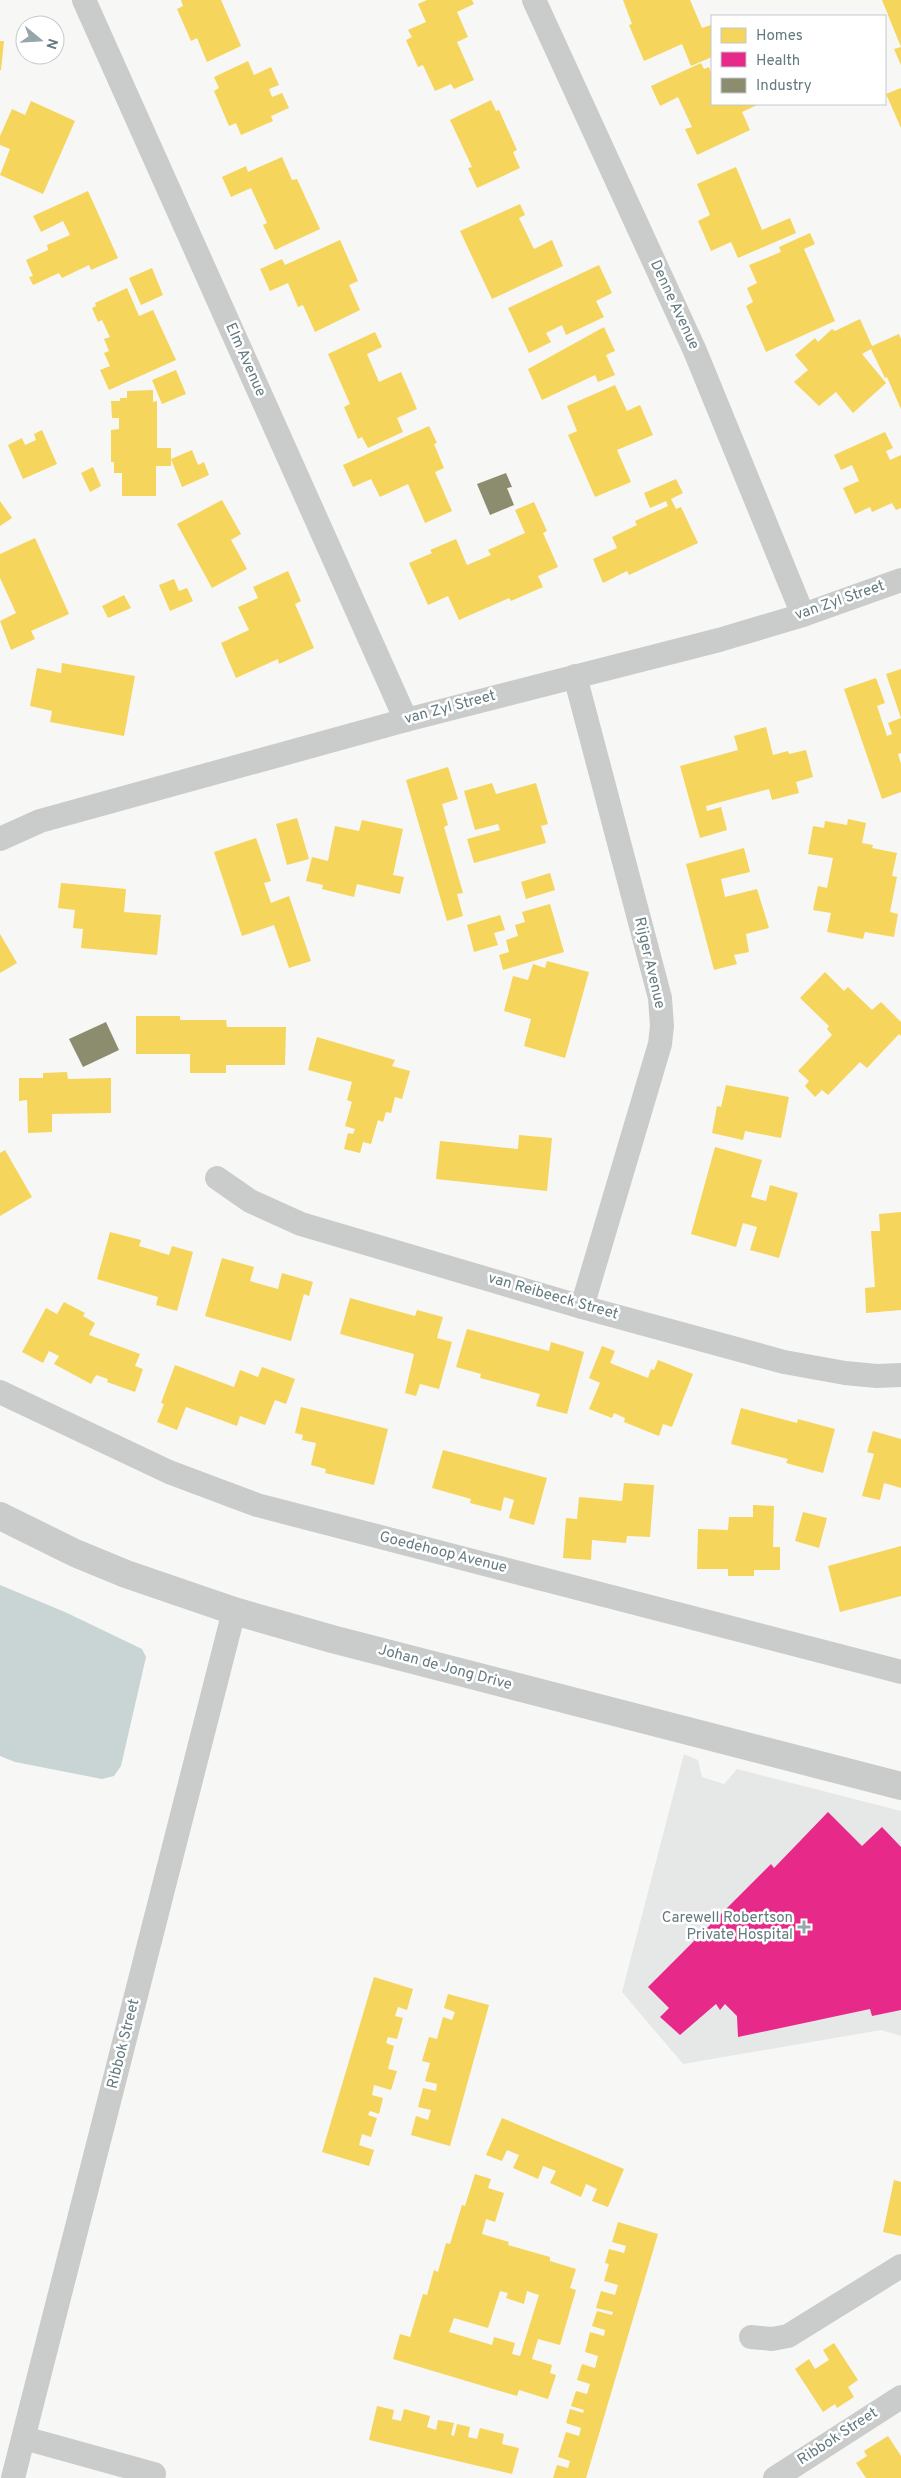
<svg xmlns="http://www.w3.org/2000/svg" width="901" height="2478" viewBox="0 0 901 2478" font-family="Overpass,sans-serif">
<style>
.built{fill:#e6e7e7}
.water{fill:#c9d5d5}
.homes{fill:#f6d55c;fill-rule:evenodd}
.health{fill:#e7298a}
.industry{fill:#8c8c6e}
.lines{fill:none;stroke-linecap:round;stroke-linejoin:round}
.minor{stroke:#cacccc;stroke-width:24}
.tertiary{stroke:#cacccc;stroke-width:28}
.poi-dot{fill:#97a6aa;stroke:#fff;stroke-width:2}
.labels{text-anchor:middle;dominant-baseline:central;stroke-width:5;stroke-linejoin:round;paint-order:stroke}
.street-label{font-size:15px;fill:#637a81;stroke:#fff}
.poi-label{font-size:15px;fill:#637a81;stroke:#fff;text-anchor:end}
</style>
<rect width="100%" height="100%" fill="#f7f7f6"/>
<!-- built -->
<path class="built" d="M684,1754L698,1760L702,1777L724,1784L737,1769L901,1811V2036L881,2030L683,2064L622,1992Z"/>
<!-- water -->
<path class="water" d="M0,1585L65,1612L142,1649L146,1657L121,1766L114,1776L102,1779L15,1762L0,1756Z"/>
<!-- homes -->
<g class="homes">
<path d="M181,0H221L241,46L207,62L197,38L191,41L177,9L183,6Z"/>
<path d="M427,0H472L474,4L457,12L468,37L457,42L474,80L454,89L451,84L435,91L423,65L418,67L406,40L412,37L408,30L426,22L418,4Z"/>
<path d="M623,0H690L702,28L711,25L712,27V57L691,66L682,44L644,61L629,25L632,24Z"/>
<path d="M882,0H901V47Z"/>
<path d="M0,41H4L1,70H0Z"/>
<path d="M901,47V65L894,49Z"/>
<path d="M248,61L254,75L271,67L279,85L269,89L272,97L282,93L289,108L271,116L273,121L241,135L236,123L229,126L214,91L219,88L214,77Z"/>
<path d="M701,63L704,69L709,67L712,75V104L757,105L742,112L750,130L697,155L685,129L692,127L678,97L660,106L651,86Z"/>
<path d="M901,88V128L886,94Z"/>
<path d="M491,100L496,111L499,110L517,150L513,152L520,168L477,188L468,168L472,167L450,120Z"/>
<path d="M31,101L75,121L43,194L0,175L10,149L0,145V136L12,109L25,115Z"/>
<path d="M282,157L292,180L297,179L320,229L275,250L263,225L267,223L251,188L231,197L222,177L246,166L248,172Z"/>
<path d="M736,167L762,230L790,218L796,233L738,258L731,242L711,251L698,221L710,215L697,184Z"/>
<path d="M88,191L118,258L91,270L89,265L62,278L59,273L33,285L29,277L33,276L26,260L48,250L47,245L70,235L63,221L41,232L33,216Z"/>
<path d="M520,204L525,215L519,218L534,249L552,240L563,266L492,299L460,231Z"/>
<path d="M810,233L815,244L804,249L835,321L766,352L746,306L753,302L747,288L757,283L749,265L781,252L779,247Z"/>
<path d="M340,240L358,281L349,285L360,310L315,332L303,305L298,307L288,283L270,291L260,269L282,259L285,265Z"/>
<path d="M599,265L612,293L596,301L604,317L566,335L562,325L546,333L551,342L529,353L508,308Z"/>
<path d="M152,268L163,295L141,305L129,278Z"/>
<path d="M127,288L139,316L153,310L176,360L109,390L100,370L110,366L104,353L109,351L104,339L110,337L102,320L98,322L92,308L96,306L95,303Z"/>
<path d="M860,319L872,346L899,334L901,339V409L887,377L885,378L871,349L862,354L886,383L853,413L836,392L819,406L794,382L808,370L795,355L815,338L818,342L832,329L835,331Z"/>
<path d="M604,327L615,351L606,355L615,375L598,382L595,375L542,400L528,369Z"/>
<path d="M375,332L382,347L367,354L379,382L401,372L417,409L397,418L403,432L368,448L362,437L358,439L344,407L350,404L328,354Z"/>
<path d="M176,370L186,394L162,404L152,380Z"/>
<path d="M615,385L627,411L640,405L653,435L617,450L631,482L595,497L568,435L577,431L567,406Z"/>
<path d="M153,390V402L157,401V448H171V466H156V496H122V473H114V462H111V430L119,429V418H112L111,401H120V398H127V391Z"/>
<path d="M429,426L437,443L434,444L444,468L435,472L452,511L425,523L408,484L380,497L371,479L353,487L343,465Z"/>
<path d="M42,430L57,464L23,479L8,445L22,438L25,445L36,440L34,434Z"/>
<path d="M885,432L893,448L886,451L890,460L901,455V508L896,510L892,503L872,512L870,507L855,514L843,488L859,481L852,465L841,470L834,455Z"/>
<path d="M192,450L198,465L204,462L209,475L182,487L171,459Z"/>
<path d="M93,467L101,486L90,492L81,473Z"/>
<path d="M676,479L683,493L671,499L676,509L681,507L698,543L629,575L627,571L603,583L593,559L617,548L612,537L637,525L635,521L668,506L666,501L650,508L644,493Z"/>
<path d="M222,500L241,534L231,540L247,569L212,588L177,524Z"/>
<path d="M0,501L12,518L0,526Z"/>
<path d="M534,502L547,531L543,533L558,567L538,576L543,587L511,601L509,598L459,620L448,596L428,605L409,563L432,553L430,550L456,539L467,565L491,555L488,550L525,533L515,510Z"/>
<path d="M35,538L69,614L31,631L35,639L11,650L0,621L16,613L0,578V554Z"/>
<path d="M288,571L301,601L295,604L314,648L279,664L278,659L236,678L221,643L249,630L238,607L258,598L253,587Z"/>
<path d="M174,579L179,591L187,588L193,601L170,611L159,585Z"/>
<path d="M124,595L131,608L108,618L102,606Z"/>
<path d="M62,663L135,676L124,736L50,722L52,711L30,706L37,668L61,673Z"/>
<path d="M901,669V753L898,754L901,764V792L882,799L844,689L876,678L885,703L877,706L887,736L892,734L888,723L901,718L886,674Z"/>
<path d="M766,727L773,755L788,751L789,754L806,750L813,777L796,782L799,793L772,800L769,789L706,806L707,811L721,807L727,830L700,838L680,766L738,750L734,736Z"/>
<path d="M448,767L458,799L442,804L448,825L444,827L463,893L457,894L463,916L447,921L406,780Z"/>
<path d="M492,783L496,794L536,783L548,824L541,826L546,843L474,863L467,839L500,830L498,824L475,830L464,791Z"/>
<path d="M297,818L309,859L287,865L276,824Z"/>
<path d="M848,819L866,823L862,843L873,845L872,848L897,853L892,876L897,877L890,912L898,914L894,937L865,932L863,939L827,932L831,913L813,910L818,886L827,888L833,858L808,854L813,826L824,828L825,821L847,825Z"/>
<path d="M362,820L403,829L393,875L404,877L400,894L357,884L354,897L322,889L323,885L306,881L312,857L328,861L335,826L359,831Z"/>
<path d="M256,838L271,881L264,883L271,903L289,896L311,961L289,968L274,925L242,936L214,852Z"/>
<path d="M744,848L750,872L721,879L725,897L757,889L769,928L746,934L749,952L734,955L737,964L714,970L686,864Z"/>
<path d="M550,873L555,890L526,899L521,882Z"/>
<path d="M61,883L126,889L124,912L161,915L157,955L81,948L83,929L73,928L75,910L58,908Z"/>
<path d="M550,904L564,952L503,970L499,955L509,952L506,940L518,936L515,925L525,922L522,912Z"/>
<path d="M500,915L505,930L494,933L498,945L474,952L467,925Z"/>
<path d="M0,934L17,963L0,973Z"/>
<path d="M547,961L589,972L565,1058L524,1046L531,1019L504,1011L513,976L528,980L533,964L545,968Z"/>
<path d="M825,972L844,991L848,987L872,1010L881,1002L901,1022V1036L899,1034L867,1068L860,1062L828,1095L822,1090L815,1097L805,1086L809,1081L798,1071L832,1035L827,1029L829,1026L800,998Z"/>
<path d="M136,1016H180V1020H226L227,1027H286L285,1065H226V1073H190V1054H136Z"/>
<path d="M317,1037L395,1060L392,1066L410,1071L402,1099L395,1097L391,1113L386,1112L383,1122L378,1120L371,1144L363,1142L360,1153L344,1149L348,1133L353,1134L355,1129L345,1126L352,1102L347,1100L352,1082L308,1070Z"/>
<path d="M67,1072L68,1079L111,1078V1113L52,1114V1132L28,1133L27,1100L19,1101V1078H43V1073Z"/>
<path d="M726,1085L789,1097L781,1138L745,1131L743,1140L712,1133L717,1106L721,1107Z"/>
<path d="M519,1135L552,1138L547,1191L436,1179L440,1141L518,1149Z"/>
<path d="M715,1147L762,1160L751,1197L766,1201L770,1185L798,1193L779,1258L750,1250L757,1227L743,1223L736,1247L691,1234Z"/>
<path d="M5,1150L32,1197L0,1216V1153Z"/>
<path d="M901,1212V1310L866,1313L865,1288L875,1287L871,1231H880L879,1214Z"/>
<path d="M110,1232L141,1240L139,1246L169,1255L172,1246L193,1252L177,1311L156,1305L158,1297L97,1279Z"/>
<path d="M222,1258L254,1267L250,1281L278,1289L282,1273L313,1282L309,1296L304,1294L291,1341L205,1316Z"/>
<path d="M350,1298L415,1316L417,1310L443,1317L437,1338L452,1342L439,1389L420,1384L416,1396L405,1393L414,1354L340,1334Z"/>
<path d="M64,1302L85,1313L83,1316L95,1323L89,1335L140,1354L135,1366L143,1369L135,1392L107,1382L108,1379L96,1375L91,1384L54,1364L59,1356L49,1351L43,1363L22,1352L46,1308L57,1314Z"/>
<path d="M467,1329L549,1351L551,1342L584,1352L567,1414L536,1406L540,1394L480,1378L481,1374L456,1367Z"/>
<path d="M602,1346L615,1351L610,1363L648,1378L651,1369L654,1370L658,1360L693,1374L672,1427L663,1424L659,1436L624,1422L625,1418L614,1413L612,1418L589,1409L600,1383L589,1378Z"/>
<path d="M175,1365L234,1387L240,1370L258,1377L262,1367L295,1379L286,1404L275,1400L265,1425L240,1416L237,1426L186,1407L177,1430L157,1422L164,1404L161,1403Z"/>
<path d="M301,1407L388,1429L374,1485L325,1473L326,1469L311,1465L316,1443L302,1440L303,1435L295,1433Z"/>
<path d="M741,1408L797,1423L798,1419L835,1429L823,1473L786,1463L788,1459L731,1444Z"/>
<path d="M873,1431L901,1439V1488L884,1483L880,1500L862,1496L874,1454L867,1452Z"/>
<path d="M443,1450L547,1478L534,1525L509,1518L514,1500L504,1497L501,1511L470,1503L471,1499L432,1488Z"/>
<path d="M624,1483L654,1485L650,1537L627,1536L626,1543L592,1540L591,1560L563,1558L566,1518L577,1519L579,1497L622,1501Z"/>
<path d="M753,1505L774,1506L773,1547H780V1570H754V1576H728V1569H697L698,1529L728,1530L729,1517H753Z"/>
<path d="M803,1512L827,1518L819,1548L795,1541Z"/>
<path d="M901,1546V1596L840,1612L828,1566Z"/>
<path d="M374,1977L413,1989L407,2010L398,2007L395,2016L403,2018L397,2039L388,2037L386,2043L394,2046L388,2069L397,2071L391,2090L374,2085L372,2095L383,2098L379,2114L370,2111L368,2115L377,2118L371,2137L362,2134L359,2145L374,2150L369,2166L322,2152Z"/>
<path d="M448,1994L489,2005L450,2146L411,2135L416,2116L428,2120L431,2110L418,2107L423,2088L436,2091L437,2084L425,2081L430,2063L422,2061L429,2037L437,2039L443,2017L452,2020L455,2012L444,2008Z"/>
<path d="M502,2118L624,2169L608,2207L592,2201L597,2189L586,2184L581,2197L550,2183L556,2171L543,2166L538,2179L513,2168L519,2155L507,2150L502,2161L486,2155Z"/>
<path d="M475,2174L491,2179L488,2188L504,2193L495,2222L486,2219L482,2234L509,2242L508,2245L550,2257V2261L576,2269L570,2288L576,2290L560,2345L538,2339L532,2359L552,2365L550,2373L556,2375L548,2399L519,2390L517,2396L393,2359L400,2334L410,2337L423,2294L427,2295L434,2270L438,2272L446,2243L450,2244L462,2205L465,2206ZM500,2291L508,2293L506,2298L524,2304L527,2291L539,2295L520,2356L512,2354L515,2343L494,2337L492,2345L449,2332L454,2318L488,2328Z"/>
<path d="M894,2180L901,2182V2236L883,2232Z"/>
<path d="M618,2222L658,2234L586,2478H553L557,2465L568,2468L570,2461L558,2457L566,2432L579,2436L581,2428L566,2423L570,2409L583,2413L584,2410L571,2406L576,2391L587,2394L590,2384L577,2380L582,2364L595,2368L598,2356L585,2352L590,2332L604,2336L605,2330L592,2326L597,2311L612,2315L613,2312L596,2308L601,2291L615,2295L618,2285L604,2281L609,2264L605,2263L609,2249L624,2253L626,2246L612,2242Z"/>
<path d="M834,2343L858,2380L848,2387L854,2397L837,2408L835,2404L823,2412L795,2369L809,2359L815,2369L829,2360L823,2350Z"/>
<path d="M377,2406L394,2410L392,2419L401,2421L404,2409L430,2416L427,2427L436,2430L438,2420L454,2423L451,2435L454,2436L457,2424L470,2427L468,2437L477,2439L480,2428L504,2434L502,2444L519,2448L512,2474L369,2440Z"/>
<path d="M888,2436L901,2456V2478H866L856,2463L867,2456L864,2451Z"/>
</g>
<!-- health -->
<path class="health" d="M828,1812L862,1846L882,1827L901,1847V2010L872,2016L870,2009L738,2037L737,2016L725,2004L720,2010L716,2004L680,2035L660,2017L669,2008L648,1987L771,1864L774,1868Z"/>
<!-- industry -->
<g class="industry">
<path d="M506,473L512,487L507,488L514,505L490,515L477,484Z"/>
<path d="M106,1022L119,1050L83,1067L69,1039Z"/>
</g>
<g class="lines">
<!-- minor -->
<g class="minor">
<path d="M84,0L406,720"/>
<path d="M534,0L695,351L803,615"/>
<path d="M575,676L660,998L662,1026L660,1044L582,1307"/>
<path d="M0,839L40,821L406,720L719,640L803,615L901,580"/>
<path d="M217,1178L250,1201L301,1224L582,1307L784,1362L845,1373L877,1376L901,1375"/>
<path d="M0,1392L169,1472L257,1505L901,1672"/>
<path d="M751,2337L772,2339L788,2336L901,2266"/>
<path d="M24,2438L154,2474"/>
<path d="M13,2478L234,1611"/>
<path d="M775,2478L901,2397"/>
</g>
<!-- tertiary -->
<path class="tertiary" d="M0,1516L75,1553L126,1574L234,1611L332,1639L901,1786"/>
</g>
<!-- markers -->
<path class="poi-dot" d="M801.5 1919.5h5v5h5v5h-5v5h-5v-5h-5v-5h5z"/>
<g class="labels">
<!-- street labels -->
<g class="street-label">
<text transform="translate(674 305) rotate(65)">Denne Avenue</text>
<text transform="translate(245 360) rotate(66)">Elm Avenue</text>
<text transform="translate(840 601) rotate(-19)">van Zyl Street</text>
<text transform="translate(450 708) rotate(-15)">van Zyl Street</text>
<text transform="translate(649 963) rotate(77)">Rijger Avenue</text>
<text transform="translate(553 1297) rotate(16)">van Reibeeck Street</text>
<text transform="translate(443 1553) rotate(14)">Goedehoop Avenue</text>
<text transform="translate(445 1668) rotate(15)">Johan de Jong Drive</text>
<text transform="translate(124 2044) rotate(-76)">Ribbok Street</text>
<text transform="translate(838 2437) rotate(-33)">Ribbok Street</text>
</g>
<!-- poi labels -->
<g class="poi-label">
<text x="793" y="1918">Carewell Robertson<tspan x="793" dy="17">Private Hospital</tspan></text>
</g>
</g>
<!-- legend -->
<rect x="711" y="15" width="175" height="90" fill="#ffffff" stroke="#c1cacd"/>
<rect x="721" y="28" width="25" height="15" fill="#f6d55c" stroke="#c1cacd"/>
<text x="756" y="40" font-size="15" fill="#637a81">Homes</text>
<rect x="721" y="52" width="25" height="15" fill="#e7298a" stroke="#c1cacd"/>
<text x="756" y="65" font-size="15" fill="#637a81">Health</text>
<rect x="721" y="78" width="25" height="15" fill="#8c8c6e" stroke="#c1cacd"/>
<text x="756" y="90" font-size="15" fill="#637a81">Industry</text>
<!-- north arrow -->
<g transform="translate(40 40) rotate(108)"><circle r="24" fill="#ffffff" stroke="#c1cacd"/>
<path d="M0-4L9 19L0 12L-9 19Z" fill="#97a6aa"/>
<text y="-8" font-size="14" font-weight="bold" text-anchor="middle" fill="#637a81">N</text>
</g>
</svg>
